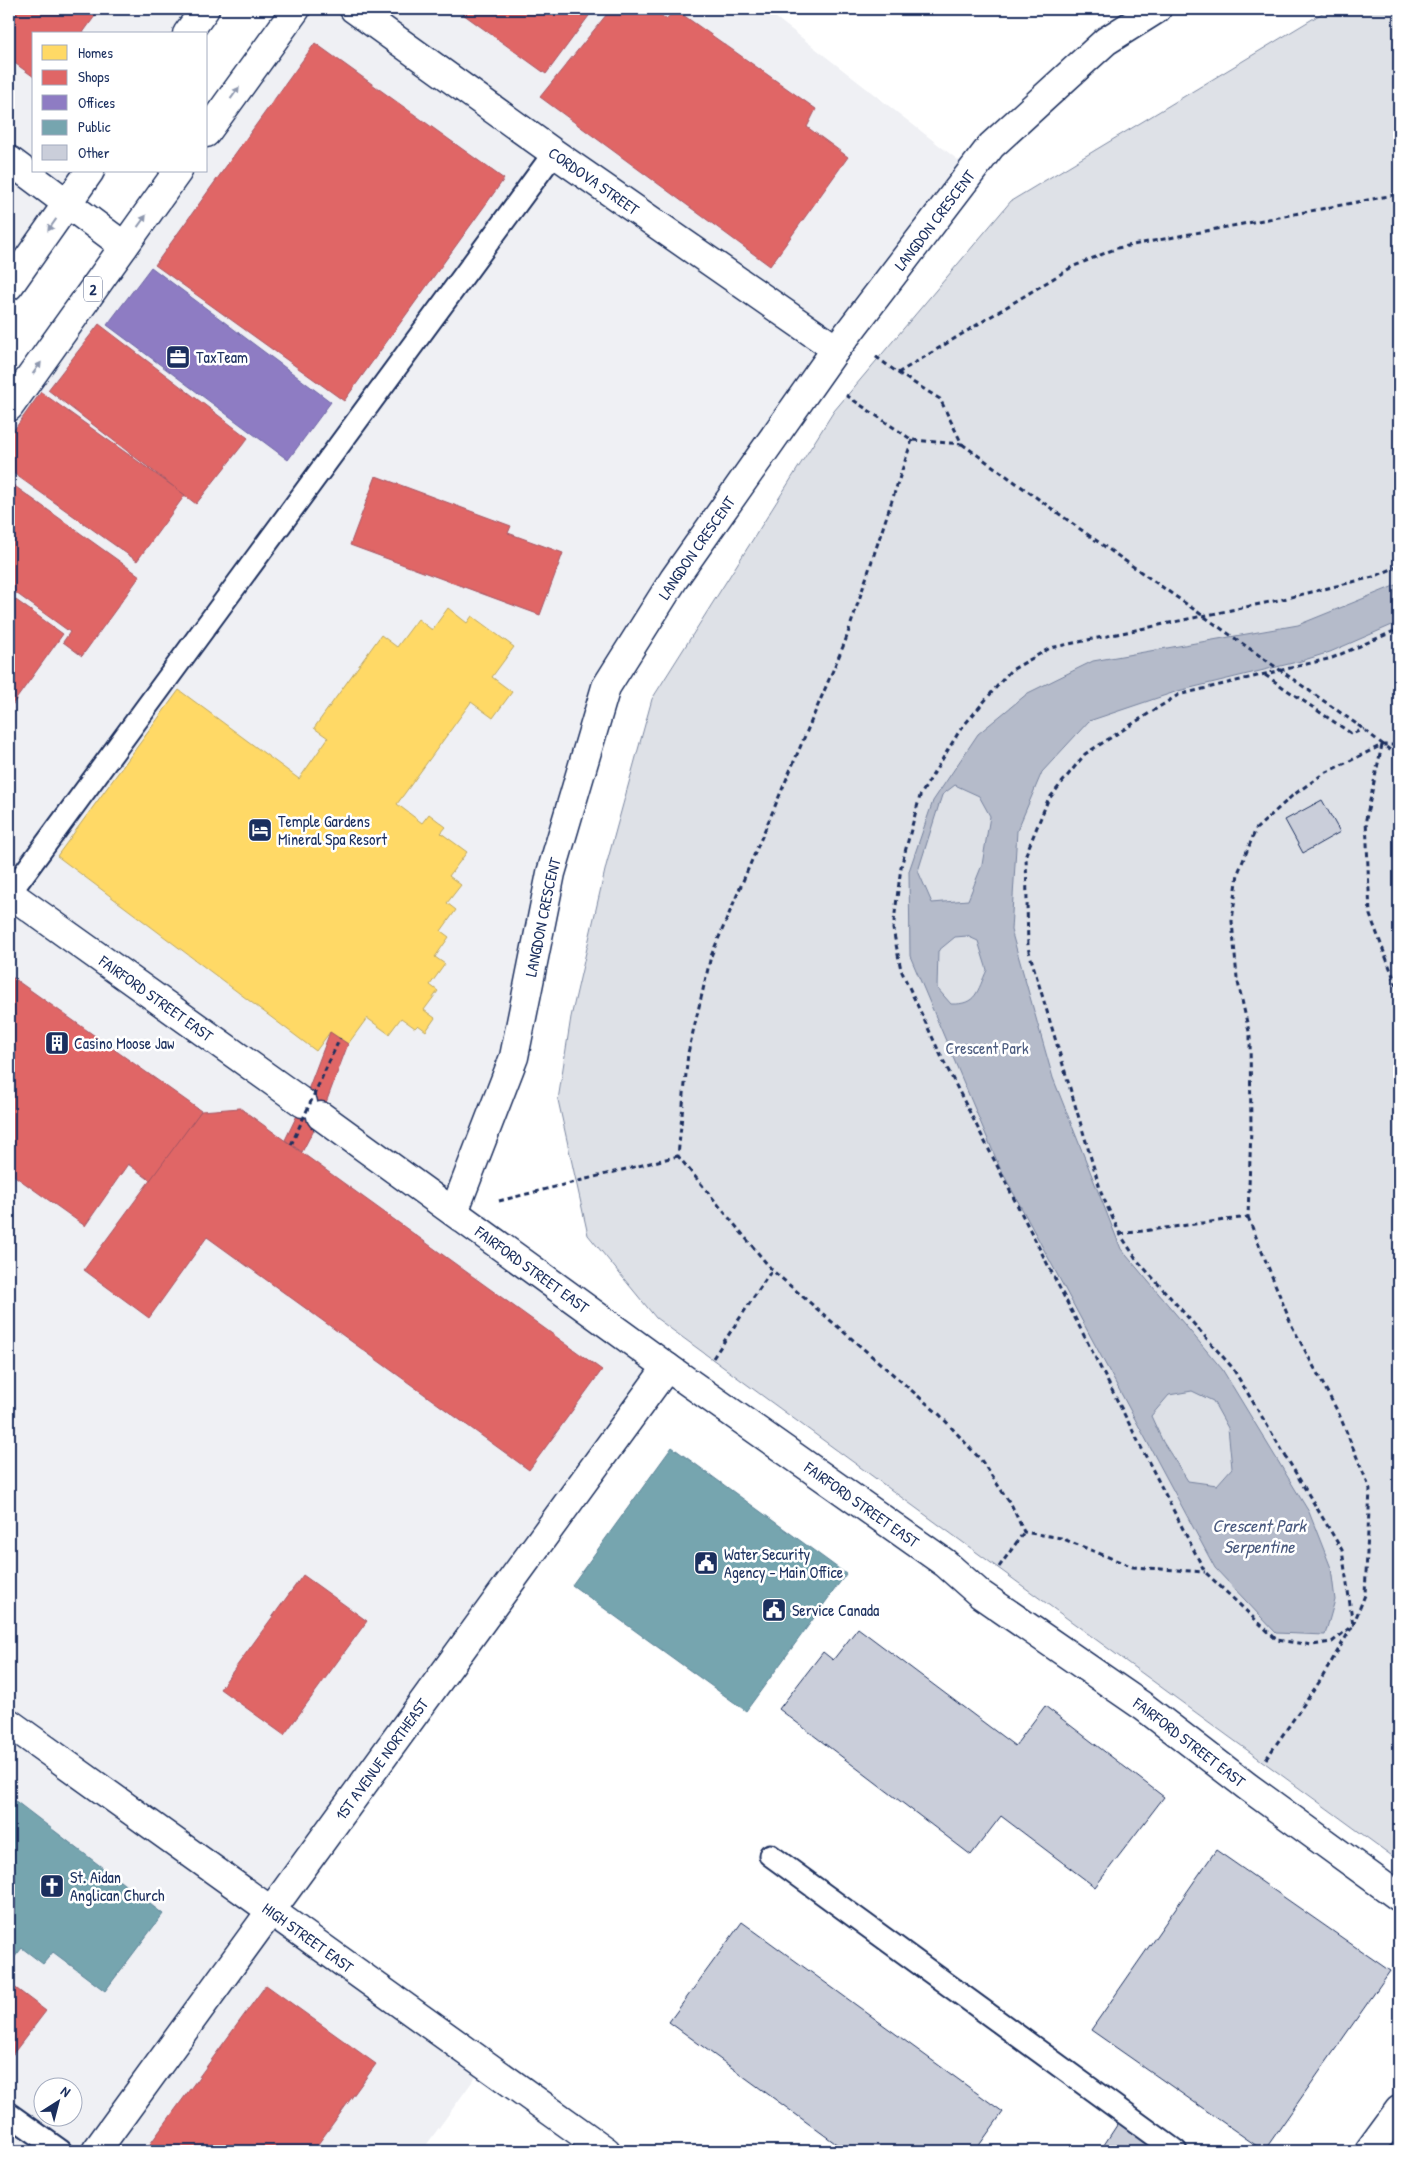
<svg xmlns="http://www.w3.org/2000/svg" width="1408" height="2160" viewBox="0 0 1408 2160" font-family="'Patrick Hand',sans-serif">
<style>
.built{fill:#eff0f4;fill-rule:evenodd}
.green{fill:#dee1e7;stroke:#7c88a2}
.water{fill:#b5bbca;stroke:#77839f;fill-rule:evenodd}
.homes{fill:#ffd966;stroke:#bba664}
.shops{fill:#e06666;stroke:#a55664}
.offices{fill:#8e7cc3;stroke:#6c65a5}
.public{fill:#76a5af;stroke:#5b8297}
.building{fill:#caceda;stroke:#1b2f5e}
.lines{fill:none;stroke-linecap:round;stroke-linejoin:round}
.service-casing{stroke:#1b2f5e;stroke-width:25}
.minor-casing{stroke:#1b2f5e;stroke-width:31}
.primary-casing{stroke:#1b2f5e;stroke-width:31}
.path{stroke:#1b2f5e;stroke-width:3;stroke-dasharray:5 4;stroke-linecap:butt}
.service{stroke:#fff;stroke-width:21}
.minor{stroke:#fff;stroke-width:28}
.primary{stroke:#fff;stroke-width:28}
.path-bridge{stroke:#1b2f5e;stroke-width:3;stroke-dasharray:5 4;stroke-linecap:butt}
.oneway{fill:#8d97ae}
.labels{text-anchor:middle;dominant-baseline:central;stroke-width:5;stroke-linejoin:round;paint-order:stroke}
.shield{fill:#fff;stroke:#5f6d8e;stroke-width:1}
.shield-label{font-size:15px;font-weight:bold;fill:#1b2f5e}
.street-label{font-size:16px;fill:#1b2f5e;stroke:#fff}
.poi-label{font-size:16px;fill:#1b2f5e;stroke:#fff;text-anchor:start}
.park-label{font-size:16px;fill:#4c5c80;stroke:#fff}
.water-label{font-size:18px;font-style:italic;fill:#49597e;stroke:#fff}
</style>
<rect width="100%" height="100%" fill="#fff"/>
<filter id="ink" filterUnits="userSpaceOnUse"><feTurbulence type="fractalNoise" baseFrequency=".02" numOctaves="2"/><feDisplacementMap in="SourceGraphic" scale="10" xChannelSelector="R" yChannelSelector="G"/><feConvolveMatrix kernelMatrix="1 2 1 2 8 2 1 2 1" color-interpolation-filters="sRGB"/></filter>
<g filter="url(#ink)">
<!-- built -->
<g class="built">
<path d="M9,9H204L187,34H34V171H90L9,286Z"/>
<path d="M296,9H765L972,171L606,687L514,1057L454,1212L667,1367L271,1911L485,2064L422,2151H9V407L178,171H206V133ZM42,2088H72V2118H42Z"/>
</g>
<!-- green -->
<path class="green" d="M1329,9H1399V1861L656,1318L588,1235L558,1100L571,1017L606,866L652,699L834,411L1011,201Z"/>
<!-- water -->
<path class="water" d="M1399,584V622L1330,652L1301,661L1178,691L1089,721L1042,772L1017,831L1011,930L1053,1078L1121,1249L1222,1369L1309,1512L1331,1568L1335,1600L1325,1635L1276,1633L1215,1568L1000,1168L910,956L909,871L933,801L978,734L1028,693L1093,661L1298,625ZM955,785L979,796L990,816L982,865L968,900L932,903L918,871L942,795ZM967,936L978,941L987,970C977,991 977,1005 951,1004L937,988L938,951L955,937ZM1192,1391L1213,1401L1228,1428L1232,1468L1217,1485L1188,1481L1163,1442L1151,1416L1169,1395Z"/>
<!-- homes -->
<path class="homes" d="M448,608L467,623L472,616L514,647L492,677L512,692L493,718L471,702L397,804L422,823L429,814L446,827L441,833L467,852L449,876L461,885L447,903L456,910L441,931L449,937L435,957L445,964L430,985L438,991L424,1010L435,1018L426,1031L418,1025L415,1028L401,1018L389,1034L367,1018L348,1044L330,1032L316,1051L57,856L179,690L299,779L328,738L314,728L381,635L397,647L418,619L432,630Z"/>
<!-- shops -->
<g class="shops">
<path d="M9,9H100L82,34H34V77L9,59Z"/>
<path d="M456,9H594L546,74Z"/>
<path d="M611,9H652L666,19L676,10L816,109L807,127L848,157L770,266L540,97Z"/>
<path d="M315,43L504,179L344,401L155,265Z"/>
<path d="M99,324L248,438L196,504L48,390Z"/>
<path d="M41,392L185,495L137,561L9,470V437Z"/>
<path d="M376,476L511,526L508,533L563,553L540,615L350,545Z"/>
<path d="M9,482L140,576L82,656L63,642L70,632L9,588Z"/>
<path d="M9,595L63,634L12,705L9,702Z"/>
<path d="M9,975L201,1111L151,1181L128,1164L85,1226L9,1172Z"/>
<path d="M330,1032L348,1044L321,1116L302,1152L285,1140L303,1103Z"/>
<path d="M240,1108L602,1370L529,1470L207,1237L149,1318L84,1270L201,1111Z"/>
<path d="M303,1575L367,1621L284,1735L220,1689Z"/>
<path d="M9,1983L46,2011L9,2059Z"/>
<path d="M266,1985L376,2064L313,2151H145Z"/>
</g>
<!-- offices -->
<path class="offices" d="M151,267L331,402L288,460L107,325Z"/>
<!-- public -->
<g class="public">
<path d="M672,1447L846,1574L746,1711L572,1585Z"/>
<path d="M9,1796L163,1914L105,1991L53,1952L43,1964L22,1948L9,1964Z"/>
</g>
<!-- building -->
<g class="building">
<path d="M1322,800L1340,832L1303,853L1285,820Z"/>
<path d="M858,1628L1015,1746L1045,1706L1164,1797L1095,1887L1001,1816L971,1855L779,1709L823,1652L833,1660Z"/>
<path d="M1216,1850L1390,1971L1264,2151L1091,2030Z"/>
<path d="M742,1922L1003,2112L975,2151H846L669,2022Z"/>
<path d="M1121,2119L1169,2151H1100Z"/>
</g>
<g class="lines">
<defs>
<g id="service">
<path d="M9,894L554,153"/>
<path d="M770,1855L1176,2151"/>
<path d="M9,2114L61,2151"/>
</g>
<g id="minor">
<path id="s1" d="M354,9L554,153L836,349"/>
<path d="M9,160L124,246"/>
<path id="s2" d="M9,893L303,1103"/>
<path id="s3" d="M321,1116L667,1367L945,1563L980,1594L1144,1707L1248,1787L1399,1897"/>
<path id="s4" d="M454,1212L514,1057L551,873L606,687L674,579L836,349L991,146L1106,41L1157,9"/>
<path id="s5" d="M9,1723L606,2151"/>
<path id="s6" d="M96,2151L667,1367"/>
<path d="M1369,2151L1399,2110"/>
</g>
<g id="primary">
<path d="M187,34L205,9"/>
<path d="M206,133L296,9"/>
<path d="M9,286L90,171"/>
<path d="M9,407L178,171"/>
</g>
</defs>
<!-- service casing -->
<use href="#service" class="service-casing"/>
<!-- minor casing -->
<use href="#minor" class="minor-casing"/>
<!-- primary casing -->
<use href="#primary" class="primary-casing"/>
<!-- path -->
<g class="path">
<path d="M898,373L1072,267L1117,248L1399,194"/>
<path d="M846,395L912,440L962,444L940,399L898,373L875,356"/>
<path d="M912,440L845,642L711,956L688,1053L678,1156L772,1270L940,1415L981,1460L1012,1506L1024,1532L1061,1538L1133,1567L1205,1572"/>
<path d="M962,444L1087,534"/>
<path d="M1265,675L1352,734L1364,729"/>
<path d="M1358,725L1399,757"/>
<path d="M1382,745L1366,819L1370,915L1399,992"/>
<path d="M499,1201L678,1156"/>
<path d="M1248,1217L1292,1326L1339,1414L1370,1489L1365,1595L1353,1625L1332,1642L1312,1645L1277,1640L1205,1572L942,1058L901,970L893,929L901,867L920,796L960,730L1010,671L1050,648L1279,600L1373,577L1399,566"/>
<path d="M1120,1234L1248,1217L1251,1128L1250,1036L1237,978L1232,921L1238,873L1256,829L1292,796L1323,774L1382,745H1399"/>
<path d="M713,1358L772,1270"/>
<path d="M999,1567L1024,1532"/>
<path d="M1266,1759L1320,1681L1353,1625L1342,1550L1232,1367L1137,1260L1120,1234L1102,1195L1028,948L1026,854L1048,800L1085,754L1178,695L1332,658L1399,629"/>
</g>
<!-- service -->
<use href="#service" class="service"/>
<!-- minor -->
<use href="#minor" class="minor"/>
<!-- primary -->
<use href="#primary" class="primary"/>
<!-- path-bridge -->
<g class="path-bridge">
<path d="M1087,534L1358,725"/>
<path d="M291,1145L340,1038"/>
</g>
</g>
<!-- one-way arrows -->
<defs><path id="oneway-solid" d="M-6-.8H1V-3.2L6.5 0L1 3.2V.8H-6Z" transform="scale(1.25)"/></defs>
<g class="oneway">
<use href="#oneway-solid" transform="translate(235 93) rotate(-54)"/>
<use href="#oneway-solid" transform="translate(142 221) rotate(-54)"/>
<use href="#oneway-solid" transform="translate(52 225) rotate(125)"/>
<use href="#oneway-solid" transform="translate(37 368) rotate(-54)"/>
</g>
</g>
<!-- icons -->
<defs>
<symbol id="office-square" viewBox="-11 -11 22 22"><rect x="-9" y="-9" width="18" height="18" rx="4" fill="#1b2f5e" stroke="#fff"/><path d="M-6-3h4V-5.5h4V-3h4V5H-6ZM-1-4.5V-3h2v-1.5ZM-6 0V1H6V0Z" fill="#fff"/></symbol>
<symbol id="hotel-square" viewBox="-11 -11 22 22"><rect x="-9" y="-9" width="18" height="18" rx="4" fill="#1b2f5e" stroke="#fff"/><path d="M-6-4.5h1.5V1H6V5H4.5V3h-9V5H-6ZM-4 0a1.8 1.8 0 1 1 3.6 0ZM.5 0V-2.5h3Q6-2.5 6 0Z" fill="#fff"/></symbol>
<symbol id="building-square" viewBox="-11 -11 22 22"><rect x="-9" y="-9" width="18" height="18" rx="4" fill="#1b2f5e" stroke="#fff"/><path d="M-4-6H4V6H1V3H-1V6H-4ZM-2.5-4.3h1.7v1.8h-1.7ZM.8-4.3h1.7v1.8H.8ZM-2.5-1h1.7V.8h-1.7ZM.8-1h1.7V.8H.8Z" fill="#fff"/></symbol>
<symbol id="civic-square" viewBox="-11 -11 22 22"><rect x="-9" y="-9" width="18" height="18" rx="4" fill="#1b2f5e" stroke="#fff"/><path d="M-.6-6.5H3V-4.5H.6V-3L4-1V1h2V6H-6V1h2V-1L-.6-3ZM-1.2 2.5V6h2.4V2.5Z" fill="#fff"/></symbol>
<symbol id="church-square" viewBox="-11 -11 22 22"><rect x="-9" y="-9" width="18" height="18" rx="4" fill="#1b2f5e" stroke="#fff"/><path d="M-1.2-6h2.4v3.5h3.3v2.4h-3.3V6h-2.4V-.1h-3.3v-2.4h3.3Z" fill="#fff"/></symbol>
</defs>
<g fill-rule="evenodd">
<use href="#office-square" x="164" y="343" width="28" height="28"/>
<use href="#hotel-square" x="246" y="816" width="28" height="28"/>
<use href="#building-square" x="43" y="1029" width="28" height="28"/>
<use href="#civic-square" x="692" y="1549" width="28" height="28"/>
<use href="#civic-square" x="760" y="1596" width="28" height="28"/>
<use href="#church-square" x="38" y="1872" width="28" height="28"/>
</g>
<g class="labels">
<!-- shield labels -->
<rect class="shield" x="84" y="276.5" width="18" height="25" rx="4"/>
<g class="shield-label">
<text x="93" y="289">2</text>
</g>
<!-- street labels -->
<g class="street-label">
<text stroke="none"><textPath href="#s1" startOffset="295">CORDOVA STREET</textPath></text>
<text stroke="none"><textPath href="#s4" startOffset="1119">LANGDON CRESCENT</textPath></text>
<text stroke="none"><textPath href="#s4" startOffset="714">LANGDON CRESCENT</textPath></text>
<text stroke="none"><textPath href="#s4" startOffset="309">LANGDON CRESCENT</textPath></text>
<text stroke="none"><textPath href="#s2" startOffset="181">FAIRFORD STREET EAST</textPath></text>
<text stroke="none"><textPath href="#s3" startOffset="261">FAIRFORD STREET EAST</textPath></text>
<text stroke="none"><textPath href="#s3" startOffset="666">FAIRFORD STREET EAST</textPath></text>
<text stroke="none"><textPath href="#s3" startOffset="1071">FAIRFORD STREET EAST</textPath></text>
<text stroke="none"><textPath href="#s6" startOffset="485">1ST AVENUE NORTHEAST</textPath></text>
<text stroke="none"><textPath href="#s5" startOffset="368">HIGH STREET EAST</textPath></text>
</g>
<!-- poi labels -->
<g class="poi-label">
<text x="196" y="357">TaxTeam</text>
<text x="278" y="821">Temple Gardens<tspan x="278" dy="18">Mineral Spa Resort</tspan></text>
<text x="74" y="1043">Casino Moose Jaw</text>
<text x="724" y="1554">Water Security<tspan x="724" dy="18">Agency - Main Office</tspan></text>
<text x="792" y="1610">Service Canada</text>
<text x="70" y="1877">St. Aidan<tspan x="70" dy="18">Anglican Church</tspan></text>
</g>
<!-- park labels -->
<g class="park-label">
<text x="987" y="1048">Crescent Park</text>
</g>
<!-- water labels -->
<g class="water-label">
<text x="1259" y="1525">Crescent Park<tspan x="1259" dy="21">Serpentine</tspan></text>
</g>
</g>
<!-- margin -->
<rect width="1408" height="2160" fill="none" stroke="#fff" stroke-width="30"/>
<rect x="15" y="15" width="1378" height="2130" fill="none" stroke="#1b2f5e" stroke-width="2" filter="url(#ink)"/>
<!-- legend -->
<rect x="32" y="32" width="175" height="140" fill="#ffffff" stroke="#a4acbf"/>
<rect x="42" y="45" width="25" height="15" fill="#ffd966" stroke="#a4acbf"/>
<text x="78" y="58" font-size="15" fill="#1b2f5e">Homes</text>
<rect x="42" y="70" width="25" height="15" fill="#e06666" stroke="#a4acbf"/>
<text x="78" y="82" font-size="15" fill="#1b2f5e">Shops</text>
<rect x="42" y="95" width="25" height="15" fill="#8e7cc3" stroke="#a4acbf"/>
<text x="78" y="108" font-size="15" fill="#1b2f5e">Offices</text>
<rect x="42" y="120" width="25" height="15" fill="#76a5af" stroke="#a4acbf"/>
<text x="78" y="132" font-size="15" fill="#1b2f5e">Public</text>
<rect x="42" y="145" width="25" height="15" fill="#caceda" stroke="#a4acbf"/>
<text x="78" y="158" font-size="15" fill="#1b2f5e">Other</text>
<!-- north arrow -->
<g transform="translate(58 2102) rotate(36)"><circle r="24" fill="#ffffff" stroke="#a4acbf"/>
<path d="M0-4L9 19L0 12L-9 19Z" fill="#1b2f5e"/>
<text y="-8" font-size="14" font-weight="bold" text-anchor="middle" fill="#1b2f5e">N</text>
</g>
</svg>
